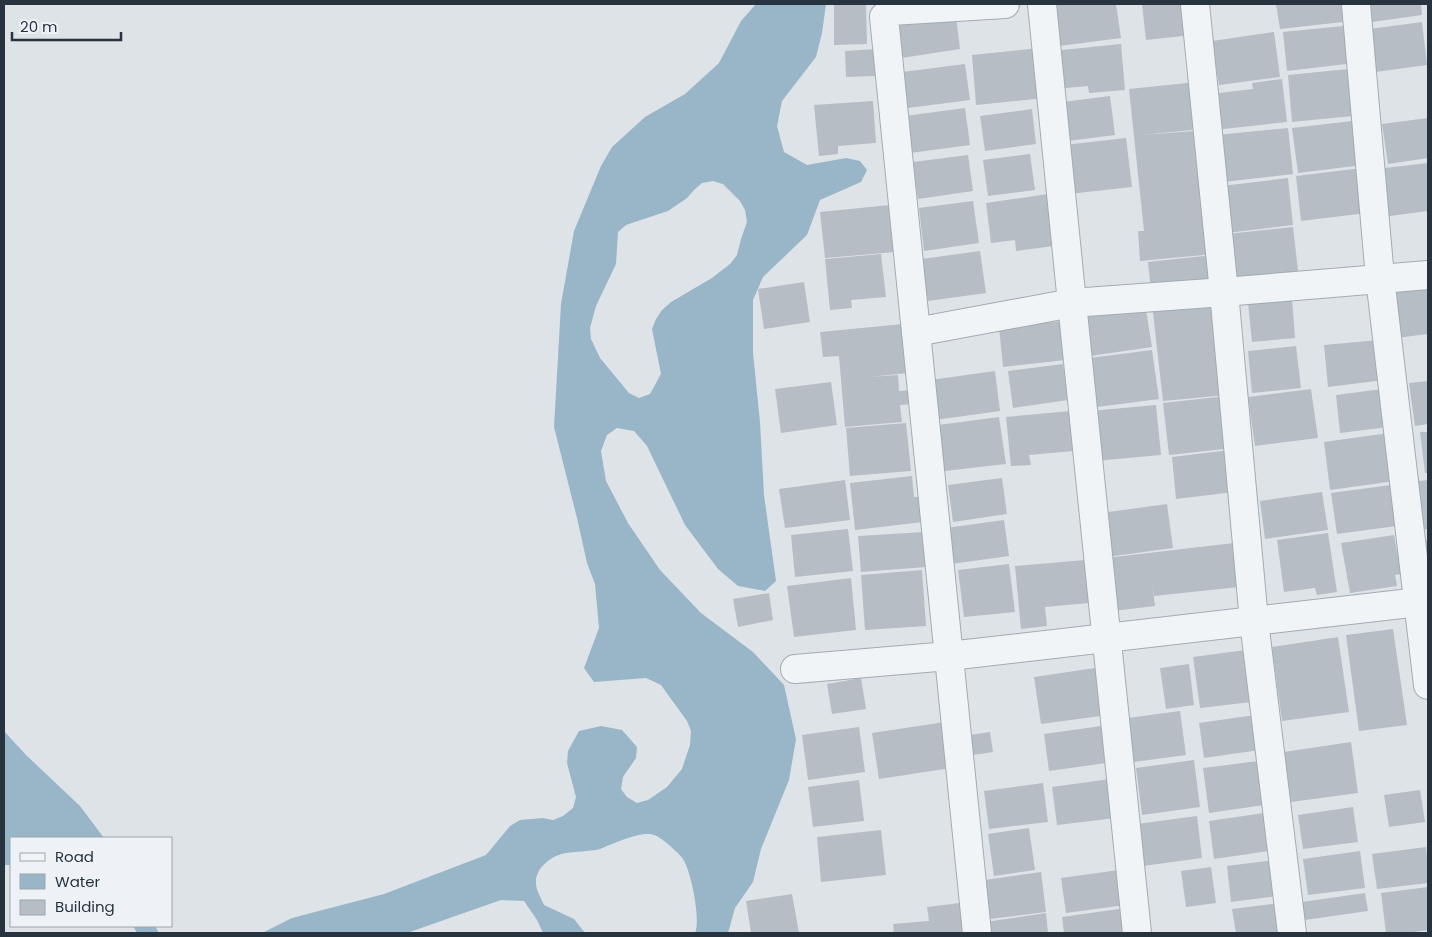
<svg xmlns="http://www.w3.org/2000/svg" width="1432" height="937" viewBox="0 0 1432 937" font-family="Poppins,sans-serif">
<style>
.water{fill:#99b6c8;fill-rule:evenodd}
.building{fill:#b6bdc5}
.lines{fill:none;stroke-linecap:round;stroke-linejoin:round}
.minor-casing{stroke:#a3abb2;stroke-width:30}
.minor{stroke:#f1f4f6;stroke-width:28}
</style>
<rect width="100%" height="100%" fill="#dee3e8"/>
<!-- water -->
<g class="water">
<path d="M756,4H826L822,33L816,57L782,101L777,126L784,152L807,165L846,158L860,161L867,170L861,182L820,200L807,235L763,277L753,300V353L760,422L764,495L776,581L765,591L738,586L718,569L685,525L647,446L634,431L617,428L607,435L601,451L606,481L628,523L660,570L701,613L753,652L784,685L796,739L789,780L761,849L753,882L735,908L728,933H695C701,920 691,871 683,859C680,854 660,836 654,835C642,830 612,844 600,849C588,852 577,851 566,853C552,855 535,868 536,883C536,890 541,898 544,905L574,919L585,933H543L537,920L524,901L501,900L407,933H262L292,918L384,894L486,855L510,826L520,820L543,818L553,820L563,816L573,808L576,797L567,763L568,751L579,731L601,726L622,730L637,747L636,758L623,777L621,789L627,797L637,803L648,800L667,787L682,769L690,745L691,731L687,721L661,685L646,678L594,682L584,668L599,628L595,584L587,563L577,518L554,427L561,304L574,231L601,166L612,147L645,117L685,94L719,63L741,21ZM713,181L723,184L740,201L745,210L747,222L741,239L737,255L730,264L712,278L671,302L662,310L656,319L652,329L661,374L650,394L639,398L629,393L600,358L591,339L590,328L596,306L616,264L618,232L626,225L668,211L687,198L694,190L702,183Z"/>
<path d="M4,731L26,755L80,806L104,838H11V865H4Z"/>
<path d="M133,926H155L159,933H137Z"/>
</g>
<!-- building -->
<g class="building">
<path d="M834,4H866L867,44L834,45Z"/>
<path d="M1061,4H1116L1121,38L1052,47L1046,6Z"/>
<path d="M1142,4H1188L1192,35L1146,40Z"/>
<path d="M1276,4H1341L1343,22L1280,29Z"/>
<path d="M1369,4H1421L1422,15L1372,22Z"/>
<path d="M955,9L960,49L895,59L889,18Z"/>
<path d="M1422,22L1427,65L1368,73L1362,30Z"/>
<path d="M1343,26L1346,46L1353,45L1355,63L1287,71L1283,32Z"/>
<path d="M1274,32L1280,77L1219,85L1212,41Z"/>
<path d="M1121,44L1125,90L1089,93L1088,86L1055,89L1052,51Z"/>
<path d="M1039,48L1044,98L976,105L972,55Z"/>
<path d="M876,49L877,76L846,77L845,51Z"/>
<path d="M965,64L970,100L908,108L903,72Z"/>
<path d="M1348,69L1353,116L1292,122L1288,75Z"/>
<path d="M1282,79L1287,122L1214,130L1210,94L1253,89L1252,83Z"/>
<path d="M1197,82L1202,129L1142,135L1195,131L1214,254L1140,261L1138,231H1144L1129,89Z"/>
<path d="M1110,96L1115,135L1068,141L1063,102Z"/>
<path d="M873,101L876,143L838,146V154L819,156L814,105Z"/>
<path d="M965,108L970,145L910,153L905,116Z"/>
<path d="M1032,109L1036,144L985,151L980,116Z"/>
<path d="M1428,118V158L1388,164L1382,124Z"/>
<path d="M1352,121L1363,165L1298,173L1292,128Z"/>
<path d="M1288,128L1293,174L1223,182L1217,135Z"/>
<path d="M1126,138L1132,187L1069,194L1064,145Z"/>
<path d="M1030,154L1035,190L988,196L983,160Z"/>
<path d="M968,155L973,191L918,199L913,162Z"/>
<path d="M1428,163V211L1382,217L1376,169Z"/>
<path d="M1362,168L1367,213L1301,221L1296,176Z"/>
<path d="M1288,178L1293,225L1227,233L1222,186Z"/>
<path d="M1048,194L1054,246L1016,251L1015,240L991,243L986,203Z"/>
<path d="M973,201L979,243L924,251L919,208Z"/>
<path d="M890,205L895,252L825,258L820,212Z"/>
<path d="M1293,227L1299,279L1234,287L1227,234Z"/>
<path d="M980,251L986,293L928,301L922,259Z"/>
<path d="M881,254L886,297L851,300L852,308L830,310L825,259Z"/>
<path d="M1213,255L1216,284L1151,290L1148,262Z"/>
<path d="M1428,280V334L1396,338L1389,285Z"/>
<path d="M804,282L810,322L764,329L758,289Z"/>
<path d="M1217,298L1227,395L1163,401L1152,304Z"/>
<path d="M1292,299L1295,338L1252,342L1248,303Z"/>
<path d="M1145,304L1152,347L1090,356L1084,312Z"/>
<path d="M1062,321L1066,360L1003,367L999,327Z"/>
<path d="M903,324L908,373L869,377L898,375L899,391L910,390L912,404L900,405L902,422L845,427L839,356L823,357L820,332Z"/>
<path d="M1379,340L1384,380L1328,387L1324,345Z"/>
<path d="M1296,346L1301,388L1252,393L1248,351Z"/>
<path d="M1152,350L1159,399L1097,407L1090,358Z"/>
<path d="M1063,364L1068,400L1013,408L1008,371Z"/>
<path d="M995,371L1000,411L935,420L930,380Z"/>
<path d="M1428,381V424L1415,426L1409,383Z"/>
<path d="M831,382L837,425L781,433L775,389Z"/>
<path d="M1390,388L1389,427L1340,433L1336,395Z"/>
<path d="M1311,389L1318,438L1255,446L1248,397Z"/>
<path d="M1227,396L1233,448L1169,455L1163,403Z"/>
<path d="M1156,405L1161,455L1095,461L1090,411Z"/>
<path d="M1070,411L1074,451L1029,455L1031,465L1011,466L1006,417Z"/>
<path d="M999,417L1006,464L936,472L930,426Z"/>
<path d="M906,423L911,471L850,476L846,428Z"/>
<path d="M1420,432H1428V473H1425Z"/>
<path d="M1389,433L1395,481L1330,490L1324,442Z"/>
<path d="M1230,450L1234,492L1176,499L1172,457Z"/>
<path d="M912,476L914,497H920L923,522L855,530L850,483Z"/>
<path d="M1002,478L1007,514L953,522L948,485Z"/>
<path d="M845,480L850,520L785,528L779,489Z"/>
<path d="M1428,480V529L1416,530L1411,482Z"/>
<path d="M1398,484L1404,525L1337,534L1331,493Z"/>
<path d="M1322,492L1328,530L1265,539L1260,501Z"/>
<path d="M1167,504L1173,548L1107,557L1101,513Z"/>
<path d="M1004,520L1009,556L951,564L946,528Z"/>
<path d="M848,529L853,571L795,577L791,535Z"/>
<path d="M924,532L926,567L861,572L858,536Z"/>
<path d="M1328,533L1337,592L1317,595L1315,588L1284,592L1277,540Z"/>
<path d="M1394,535L1401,574L1395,575L1397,586L1350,593L1341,543Z"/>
<path d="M1428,540V596L1420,541Z"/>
<path d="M1242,542L1248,586L1154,596L1152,583L1155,606L1113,611L1106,558Z"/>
<path d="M1085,560L1089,603L1045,607L1047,626L1021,629L1015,566Z"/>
<path d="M1009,564L1015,612L964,617L958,570Z"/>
<path d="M922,570L926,626L865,630L861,575Z"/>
<path d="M851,578L856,630L794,637L787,586Z"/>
<path d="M769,593L773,620L738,627L733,599Z"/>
<path d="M1393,629L1407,725L1359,731L1346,635Z"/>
<path d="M1338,637L1349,712L1282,721L1272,647Z"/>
<path d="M1253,649L1260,701L1200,708L1193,657Z"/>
<path d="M1189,664L1194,705L1166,709L1160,668Z"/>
<path d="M1102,667L1108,715L1041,724L1034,677Z"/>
<path d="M861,678L866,709L832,714L827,684Z"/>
<path d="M1180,711L1186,755L1134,762L1128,718Z"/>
<path d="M1255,715L1260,750L1204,758L1199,723Z"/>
<path d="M945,722L951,768L879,779L872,733Z"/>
<path d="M1101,726L1106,763L1049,771L1044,734Z"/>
<path d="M859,727L865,772L808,780L802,735Z"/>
<path d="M990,732L993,752L973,755L970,735Z"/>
<path d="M1351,742L1358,793L1291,802L1284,752Z"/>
<path d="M1194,760L1200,807L1142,815L1136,768Z"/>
<path d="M1266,760L1271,804L1209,813L1203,768Z"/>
<path d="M1110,779L1116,818L1057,825L1052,787Z"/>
<path d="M859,780L864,821L813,827L808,787Z"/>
<path d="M1043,783L1048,822L989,829L984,791Z"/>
<path d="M1420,790L1425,822L1389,827L1384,795Z"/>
<path d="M1353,807L1358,842L1303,849L1298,815Z"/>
<path d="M1264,813L1269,851L1214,859L1209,821Z"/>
<path d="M1197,816L1202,858L1143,866L1137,824Z"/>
<path d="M1029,828L1035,870L994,876L988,834Z"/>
<path d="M881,830L886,875L821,882L817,837Z"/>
<path d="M1426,847L1428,865V883L1377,889L1372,854Z"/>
<path d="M1360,851L1365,888L1308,895L1303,859Z"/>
<path d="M1273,860L1278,896L1231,902L1227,866Z"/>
<path d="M1211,867L1216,903L1186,907L1181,871Z"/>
<path d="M1119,870L1125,905L1066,913L1061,878Z"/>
<path d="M1041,872L1046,912L990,919L985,880Z"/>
<path d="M1428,887V930L1407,933H1386L1381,893Z"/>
<path d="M1365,893L1368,911L1305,920L1302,902Z"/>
<path d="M792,894L799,933H751L746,901Z"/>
<path d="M968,902L971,933H894L893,924L929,921L927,907Z"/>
<path d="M1280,903L1284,933H1236L1232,909Z"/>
<path d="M1126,908L1129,933H1064L1062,917Z"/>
<path d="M1046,913L1048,933H987L985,922Z"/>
</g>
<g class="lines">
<defs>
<g id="minor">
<path d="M1042,4L1072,303L1137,933"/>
<path d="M1195,4L1224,292L1254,621L1292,933"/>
<path d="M1356,4L1380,278L1428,685"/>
<path d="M916,332L1072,303L1224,292L1428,275"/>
<path d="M795,669L949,656L1428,601"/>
<path d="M977,933L884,17L891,11L1005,4"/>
</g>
</defs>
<!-- minor casing -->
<use href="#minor" class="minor-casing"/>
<!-- minor -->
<use href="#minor" class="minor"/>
</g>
<!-- border -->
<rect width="1432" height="937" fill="none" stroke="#27333f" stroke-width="10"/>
<!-- legend -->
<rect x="10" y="837" width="162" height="90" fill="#eef2f6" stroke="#9ea6ad"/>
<rect x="20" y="853" width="25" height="8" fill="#f1f4f6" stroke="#9ea6ad"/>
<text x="55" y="862" font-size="15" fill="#27333f">Road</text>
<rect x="20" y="874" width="25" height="15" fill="#99b6c8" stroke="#9ea6ad"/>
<text x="55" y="887" font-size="15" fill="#27333f">Water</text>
<rect x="20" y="900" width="25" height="15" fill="#b6bdc5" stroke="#9ea6ad"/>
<text x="55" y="912" font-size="15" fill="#27333f">Building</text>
<!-- scale -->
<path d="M12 32v8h109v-8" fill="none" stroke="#27333f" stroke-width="2.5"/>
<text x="20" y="32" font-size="15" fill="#27333f" stroke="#eef2f6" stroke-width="4" paint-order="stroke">20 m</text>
</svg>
